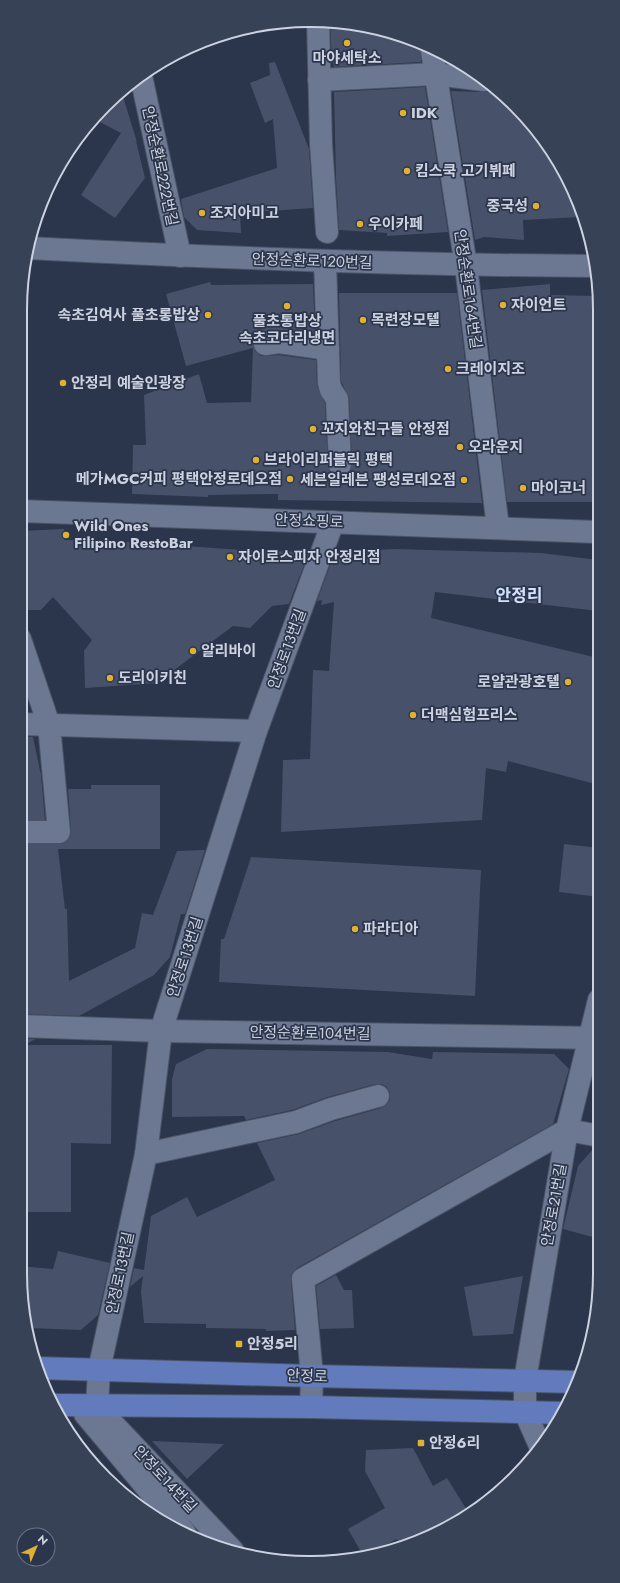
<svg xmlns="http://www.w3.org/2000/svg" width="620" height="1583" viewBox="0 0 620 1583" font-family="Jost,'Noto Sans KR',sans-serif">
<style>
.building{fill:#475169}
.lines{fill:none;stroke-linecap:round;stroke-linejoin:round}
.minor-casing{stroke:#4b5366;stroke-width:24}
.major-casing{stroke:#4b5366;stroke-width:24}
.minor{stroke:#6c7791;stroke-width:22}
.major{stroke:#627bbc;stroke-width:22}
.poi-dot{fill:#dfb034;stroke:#2b354b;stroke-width:1.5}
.labels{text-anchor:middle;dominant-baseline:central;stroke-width:3.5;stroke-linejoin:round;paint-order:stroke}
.poi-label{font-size:15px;font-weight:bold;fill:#ccd2e1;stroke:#2b354b;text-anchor:start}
.street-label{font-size:15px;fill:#ccd2e1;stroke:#2b354b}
.quarter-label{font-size:17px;font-weight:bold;fill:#d3e0fd;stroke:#2b354b}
.rim{fill:none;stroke:#ccd2e1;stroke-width:2}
</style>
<rect width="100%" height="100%" fill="#2b354b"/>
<!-- building -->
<g class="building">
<path d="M330,21L385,30L421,46V62L334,67L333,63H332Z"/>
<path d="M275,62L309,149L313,208L240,213L241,233L197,230L184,217L181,199L277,168L273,119L265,123L250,83L270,75L269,63Z"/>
<path d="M425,87L448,232L387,236V233L339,230L336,179L334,92Z"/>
<path d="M493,88L528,119L570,182L581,217L523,220L524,240L484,237L475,240L451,91L483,92Z"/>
<path d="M121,90L137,142L136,141L145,178L115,218L81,195L121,133L94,119Z"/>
<path d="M210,282L211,285L313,284L315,334L281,330L263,332L257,334L253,340V345L255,351L261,356L279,355L316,360L317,386L325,403L328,466L330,472L335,476L340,477L347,475L351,470L352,464L349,398L341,381L339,293H457L482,503L278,500V494L208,495V497L132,494L133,445H146L144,395L199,374L207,403L251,402L253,348L186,366L166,294Z"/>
<path d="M550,284V295L598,296V502H507L482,290Z"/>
<path d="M64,529V540L130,542L255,551L309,552L289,604L272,606L250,628L233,626L157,683L85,688L84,651L92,640L53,597L41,610H24L20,577V531Z"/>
<path d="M395,549L541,553L598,560V611L435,592L431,618L598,658L599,785L508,761L506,772L486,768L482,820L281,832L283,760L310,759L313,670L329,671L334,602L321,605L322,600L317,601L335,552Z"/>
<path d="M20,737H33L41,775L45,820H20Z"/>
<path d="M91,785H160V849H58L65,909H67L69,981L135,948L142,913L153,915L177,851L205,850L185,914H181L170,957L154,975L79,1016L20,1014V844H59L66,842L70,837L71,831L68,789H91Z"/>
<path d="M564,844L599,848V897L559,892Z"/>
<path d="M251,857L481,870L475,996L219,982L221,939H224Z"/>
<path d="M20,1039H35L25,1045H112L111,1144L71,1143V1212H20Z"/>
<path d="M207,1049L388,1052L432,1059L433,1052L554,1054L569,1069L553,1124L297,1268L292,1274L291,1280L295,1330L266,1331V1329L206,1328V1324L144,1323L141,1291L143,1276L130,1287L134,1268L144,1270L151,1216L187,1197L197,1217L275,1180L257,1143L299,1134L335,1121L381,1108L387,1104L390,1099V1093L387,1087L382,1084H375L328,1097L292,1110L246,1120L244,1116L172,1117V1079L176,1064Z"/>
<path d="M594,1148H600V1239L563,1229L578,1166Z"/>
<path d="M58,1251L110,1263L98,1315L81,1330L29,1328L20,1266L53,1269Z"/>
<path d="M336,1275L344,1290H352L354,1328L320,1329L316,1286Z"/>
<path d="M523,1276L513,1334L473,1336L464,1287Z"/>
<path d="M152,1441L224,1444L187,1479Z"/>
<path d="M413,1448L433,1486L447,1478L470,1515L421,1541L401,1547L397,1539L364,1557L348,1529L385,1508L365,1471L366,1450Z"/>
</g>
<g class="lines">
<defs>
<g id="minor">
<path d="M318,21L321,144L327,232"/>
<path d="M432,51L466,266L498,528"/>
<path d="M141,76L180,256"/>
<path d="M319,80L435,74L484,80"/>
<path d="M28,248C217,258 406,265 596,266"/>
<path d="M325,261L329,383L331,390L337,399L340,465"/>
<path d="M265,344L279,342L328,349"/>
<path d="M20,511L598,532"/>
<path d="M20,639L49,725L59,832H20"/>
<path d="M20,724L256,731"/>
<path d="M20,1026L161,1031L599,1038"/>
<path d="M146,1154L296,1122L331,1109L378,1096"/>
<path d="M311,1407L312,1376L303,1279L567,1130L600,1136"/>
<path d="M85,1414L185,1533"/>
<path d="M541,1448L525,1412V1380L567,1130L599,1000"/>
<path d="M233,1551L97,1407L99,1370L146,1154L161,1031L256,731L333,522"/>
</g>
<g id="major">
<path d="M36,1368L312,1376L578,1382"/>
<path d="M53,1405L311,1407L563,1413"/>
</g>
</defs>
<!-- minor casing -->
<use href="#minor" class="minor-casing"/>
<!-- major casing -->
<use href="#major" class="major-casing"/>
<!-- minor -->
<use href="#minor" class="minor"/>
<!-- major -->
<use href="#major" class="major"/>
</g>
<!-- markers -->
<g class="poi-dot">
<circle cx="347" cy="43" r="4"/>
<circle cx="403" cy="113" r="4"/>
<circle cx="407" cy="171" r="4"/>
<circle cx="536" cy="206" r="4"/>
<circle cx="202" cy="213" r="4"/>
<circle cx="360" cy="224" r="4"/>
<circle cx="503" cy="305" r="4"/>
<circle cx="287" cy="306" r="4"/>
<circle cx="208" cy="315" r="4"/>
<circle cx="363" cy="320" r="4"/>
<circle cx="448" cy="369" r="4"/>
<circle cx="63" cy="383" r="4"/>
<circle cx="313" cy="429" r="4"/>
<circle cx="460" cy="447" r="4"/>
<circle cx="256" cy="460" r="4"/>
<circle cx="290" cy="479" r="4"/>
<circle cx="464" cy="480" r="4"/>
<circle cx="523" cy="488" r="4"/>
<circle cx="66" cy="535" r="4"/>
<circle cx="230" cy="557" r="4"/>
<circle cx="193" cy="651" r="4"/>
<circle cx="110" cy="678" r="4"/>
<circle cx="568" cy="682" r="4"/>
<circle cx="413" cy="715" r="4"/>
<circle cx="355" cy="929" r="4"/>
<rect x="235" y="1340" width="8" height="8" rx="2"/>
<rect x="417" y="1439" width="8" height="8" rx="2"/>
</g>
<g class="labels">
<!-- poi labels -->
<g class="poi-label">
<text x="347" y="58" text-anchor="middle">마야세탁소</text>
<text x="411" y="113">IDK</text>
<text x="415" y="171">킴스쿡 고기뷔페</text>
<text x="528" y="206" text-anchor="end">중국성</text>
<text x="210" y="213">조지아미고</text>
<text x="368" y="224">우이카페</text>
<text x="511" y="305">자이언트</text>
<text x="200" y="315" text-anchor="end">속초김여사 풀초롱밥상</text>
<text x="371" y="320">목련장모텔</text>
<text x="287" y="321" text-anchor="middle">풀초통밥상<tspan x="287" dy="17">속초코다리냉면</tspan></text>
<text x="456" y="369">크레이지조</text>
<text x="71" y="383">안정리 예술인광장</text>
<text x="321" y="429">꼬지와친구들 안정점</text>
<text x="468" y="447">오라운지</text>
<text x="264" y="460">브라이리퍼블릭 평택</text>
<text x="282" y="479" text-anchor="end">메가MGC커피 평택안정로데오점</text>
<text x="456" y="480" text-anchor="end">세븐일레븐 팽성로데오점</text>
<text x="531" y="488">마이코너</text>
<text x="74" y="526">Wild Ones<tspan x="74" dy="17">Filipino RestoBar</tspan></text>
<text x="238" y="557">자이로스피자 안정리점</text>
<text x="201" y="651">알리바이</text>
<text x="118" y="678">도리이키친</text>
<text x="560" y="682" text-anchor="end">로얄관광호텔</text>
<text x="421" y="715">더맥심험프리스</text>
<text x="363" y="929">파라디아</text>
<text x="247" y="1344">안정5리</text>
<text x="429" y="1443">안정6리</text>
</g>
<!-- street labels -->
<g class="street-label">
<text transform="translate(160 166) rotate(78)">안정순환로222번길</text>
<text transform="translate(312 261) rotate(2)">안정순환로120번길</text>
<text transform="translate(468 289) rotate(82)">안정순환로164번길</text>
<text transform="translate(309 521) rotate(2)">안정쇼핑로</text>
<text transform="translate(287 649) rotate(-70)">안정로13번길</text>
<text transform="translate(185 957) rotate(-72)">안정로13번길</text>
<text transform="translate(310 1033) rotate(1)">안정순환로104번길</text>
<text transform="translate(554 1205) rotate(-80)">안정로21번길</text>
<text transform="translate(120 1273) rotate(-78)">안정로13번길</text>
<text transform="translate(307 1376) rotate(2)">안정로</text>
<text transform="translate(165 1479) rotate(47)">안정로14번길</text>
</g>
<!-- quarter labels -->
<g class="quarter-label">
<text x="519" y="595">안정리</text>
</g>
</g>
<!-- crop -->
<path d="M0 0H620V1583H0ZM310 27H310A283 283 0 0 1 593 310V1273A283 283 0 0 1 310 1556H310A283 283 0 0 1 27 1273V310A283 283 0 0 1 310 27Z" fill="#384257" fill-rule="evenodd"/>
<path class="rim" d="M310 27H310A283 283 0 0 1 593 310V1273A283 283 0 0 1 310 1556H310A283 283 0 0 1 27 1273V310A283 283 0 0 1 310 27Z"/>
<!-- north arrow -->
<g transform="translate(36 1547) rotate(44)"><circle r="19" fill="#2b354b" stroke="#6b7487"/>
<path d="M0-3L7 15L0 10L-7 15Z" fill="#dfb034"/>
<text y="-6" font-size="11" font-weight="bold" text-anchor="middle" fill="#ccd2e1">N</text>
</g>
</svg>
